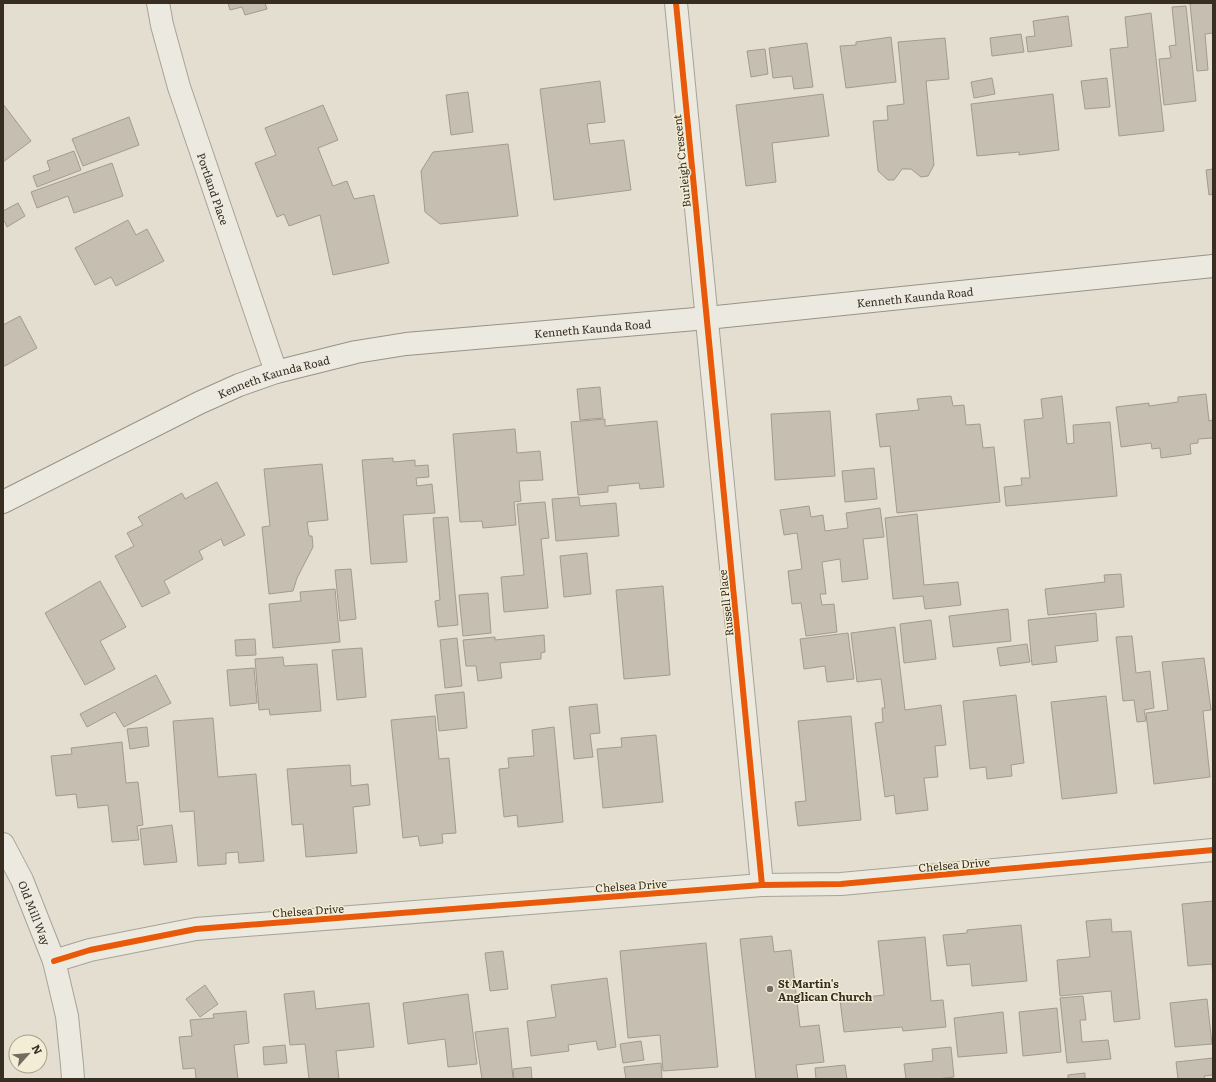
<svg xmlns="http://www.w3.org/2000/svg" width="1216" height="1082" viewBox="0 0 1216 1082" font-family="Literata,serif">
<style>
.building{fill:#c6beb0;stroke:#a39b8f}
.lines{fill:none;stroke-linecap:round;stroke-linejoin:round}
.minor-casing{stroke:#a8a398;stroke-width:24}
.tertiary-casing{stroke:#a8a398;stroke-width:24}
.secondary-casing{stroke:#989388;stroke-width:24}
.minor{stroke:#ece9e0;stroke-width:22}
.tertiary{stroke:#ece9e0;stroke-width:22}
.secondary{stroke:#ece9e0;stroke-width:22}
.cycleway-casing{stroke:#f3edd6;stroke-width:8}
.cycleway{stroke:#e8590c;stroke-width:6}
.poi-dot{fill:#736b5d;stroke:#f3edd6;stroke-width:1.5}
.labels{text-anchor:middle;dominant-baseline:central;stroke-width:3;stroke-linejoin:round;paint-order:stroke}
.street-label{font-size:11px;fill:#372d20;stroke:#f3edd6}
.poi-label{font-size:11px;font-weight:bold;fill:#372d20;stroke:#f3edd6;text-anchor:start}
</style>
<rect width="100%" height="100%" fill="#e3decf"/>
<!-- building -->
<g class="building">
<path d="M228,3H265L267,9L245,15L242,7L230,10Z"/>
<path d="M1197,3H1213V33L1205,34L1208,70L1197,71L1190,4Z"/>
<path d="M1186,6L1196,101L1164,105L1159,59L1171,58L1169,46L1176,45L1172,7Z"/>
<path d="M1151,13L1164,131L1119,136L1110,49L1128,47L1125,17Z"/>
<path d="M1068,16L1072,46L1028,52L1026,37L1035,36L1033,21Z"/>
<path d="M1021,34L1024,52L992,56L990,38Z"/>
<path d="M891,37L896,82L846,88L840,46L856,45V42Z"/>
<path d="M945,38L949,79L926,81L934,165L928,176L921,177L911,169H902L894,180H888L878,171L873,121L888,120L887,106L904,104L898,42Z"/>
<path d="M807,43L813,87L794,89L792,76L773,78L769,48Z"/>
<path d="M765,49L768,74L751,77L747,51Z"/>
<path d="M992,78L995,94L974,98L971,82Z"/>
<path d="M1107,78L1110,107L1085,109L1081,81Z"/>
<path d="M600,81L605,122L587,124L590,144L624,140L631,190L554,200L540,89Z"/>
<path d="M468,92L473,132L451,135L446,95Z"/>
<path d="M823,94L829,136L772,143L776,182L746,186L736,105Z"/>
<path d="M1053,94L1059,150L1019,155V152L977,156L971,104Z"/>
<path d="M3,104L31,141L3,162Z"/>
<path d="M323,105L338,140L318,148L333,186L347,181L354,199L374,195L389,263L333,275L320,215L289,226L284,214L277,217L255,163L276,155L265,128Z"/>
<path d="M129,117L139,145L83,166L72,139Z"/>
<path d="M508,144L518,216L440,224L425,212L421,171L433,152Z"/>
<path d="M74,151L81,170L37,187L33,176L50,170L47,161Z"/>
<path d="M112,163L123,196L74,213L68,196L37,208L31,192Z"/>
<path d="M1213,169V194L1209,195L1206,170Z"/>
<path d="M18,203L25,216L7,227L5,222H3V211Z"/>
<path d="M128,220L136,235L147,229L164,261L116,286L111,277L95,285L75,248Z"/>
<path d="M20,316L37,348L3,367V325Z"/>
<path d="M600,387L603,418L580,420L577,389Z"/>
<path d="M1206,394L1209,421L1213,420V438L1198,439V443L1190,444L1191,454L1161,458L1160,448L1152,449L1151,443L1121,447L1116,407L1149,403V406L1178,402V397Z"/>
<path d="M951,396L953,406L964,405L966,425L980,424L983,448L994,447L1000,502L897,513L890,446L880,447L876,414L919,410L917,399Z"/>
<path d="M1062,396L1067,444L1074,443L1073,425L1110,422L1117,496L1006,506L1004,487L1022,485L1021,478H1030L1024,420L1043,418L1041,399Z"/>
<path d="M830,411L835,476L775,480L771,414Z"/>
<path d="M605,419V426L657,421L664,487L640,489L639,483L608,486V492L578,495L571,422Z"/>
<path d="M515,429L517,453L540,451L543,480L519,481L521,501L514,502L516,525L483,528L482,521L460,522L453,434Z"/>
<path d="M393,458V462L415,460V466L428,465L429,477L416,478L417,486L432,484L435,513L403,515L407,562L371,564L362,460Z"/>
<path d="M322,464L328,520L307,522L309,536H312L313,547L297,578L293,591L269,594L262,527L270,526L264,469Z"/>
<path d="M874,468L877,499L845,502L842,471Z"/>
<path d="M217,482L245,535L224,546L221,539L199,551L203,559L164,581L170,593L142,607L115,556L134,546L127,533L143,525L138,517L182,493L185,499Z"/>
<path d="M579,497L580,506L616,503L619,536L556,541L552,499Z"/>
<path d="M545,502L549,538L541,539L548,608L504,612L501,577L524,575L517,504Z"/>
<path d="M809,506L811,517L823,515L825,531L848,528L846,513L880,508L884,537L863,539L868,579L842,582L840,559L822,562L826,594H820L822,605L834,604L837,632L806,636L801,603L792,604L788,571L802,569L797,533L784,535L780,510Z"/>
<path d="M917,514L924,585L958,582L961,605L925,609L923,596L893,599L885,518Z"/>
<path d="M448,517L458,625L438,627L435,601L440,600L433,518Z"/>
<path d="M587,553L591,594L564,597L560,556Z"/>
<path d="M351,569L356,619L340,621L335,570Z"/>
<path d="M1121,574L1124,607L1048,615L1045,589L1105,582L1104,575Z"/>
<path d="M100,581L126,627L100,641L115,669L85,685L45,613Z"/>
<path d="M663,586L670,675L624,679L616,590Z"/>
<path d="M335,589L340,642L273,648L269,604L301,601L300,592Z"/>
<path d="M488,593L491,633L463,636L459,595Z"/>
<path d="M1008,609L1011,641L953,647L949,616Z"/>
<path d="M1096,613L1098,641L1055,646L1057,662L1032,665L1028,620Z"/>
<path d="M931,620L936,659L904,663L900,624Z"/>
<path d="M895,627L905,710L941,705L946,745L935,746L938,777L924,778L928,810L896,814L894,795L885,797L875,723L883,722L882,708H885L881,679L857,682L851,633Z"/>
<path d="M848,633L854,679L827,682L825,666L804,669L800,639Z"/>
<path d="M544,635L545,652L541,653V659L500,663L502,678L478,681L476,666H466L463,640L495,637V640Z"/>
<path d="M1132,636L1136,673L1150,671L1154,708L1144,710L1146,721L1137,722L1134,700L1123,701L1116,637Z"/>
<path d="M457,638L462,686L445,688L440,640Z"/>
<path d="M255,639L256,655L236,656L235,640Z"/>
<path d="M1027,644L1030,662L1000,666L997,648Z"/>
<path d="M362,648L366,697L337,700L332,650Z"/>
<path d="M283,657L284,666L317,664L321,711L270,715L269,709L259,710L255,659Z"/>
<path d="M1204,658L1211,710L1203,711L1210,777L1154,784L1146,713L1168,710L1162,662Z"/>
<path d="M254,668L257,703L230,706L227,670Z"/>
<path d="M156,675L171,703L124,727L115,712L87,727L80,714Z"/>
<path d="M464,692L467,728L439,731L435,695Z"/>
<path d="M1016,695L1024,763L1011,765L1012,776L987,779L986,767L970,769L963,701Z"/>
<path d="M1106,696L1117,793L1062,799L1051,702Z"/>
<path d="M597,704L600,733L590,734L593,757L574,759L569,707Z"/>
<path d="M435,716L439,759L449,758L456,833L442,834L443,843L420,846L418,836L403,838L391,720Z"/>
<path d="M851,716L861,820L798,826L795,802L806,801L798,721Z"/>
<path d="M213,718L218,777L256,774L264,861L239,863L238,852L226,853V864L198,866L194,811L180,812L173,721Z"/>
<path d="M147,727L149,746L130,749L127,729Z"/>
<path d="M554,727L563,822L518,827L517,815L504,817L499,769L509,768L508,758L534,756L532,730Z"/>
<path d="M656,735L663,802L603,808L597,749L622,747L621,738Z"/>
<path d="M122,742L126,783L138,782L143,825L137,826L139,840L112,842L108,805L78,808L76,794L56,796L51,756L72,754L71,748Z"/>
<path d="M350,765L351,786L368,784L370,805L353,807L357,853L306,857L303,824L292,825L287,769Z"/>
<path d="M172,825L177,862L144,865L140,829Z"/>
<path d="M1213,901V978L1212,964L1188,966L1182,904Z"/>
<path d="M1111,919L1112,932L1131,931L1140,1019L1114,1022L1111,991L1060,996L1057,960L1090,957L1086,921Z"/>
<path d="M1021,925L1027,981L972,986L970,964L947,966L943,935L967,933V930Z"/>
<path d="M772,936L774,952L791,950L800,1027L819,1025L824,1062L796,1065L798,1079H756L740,939Z"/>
<path d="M925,937L931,1001L943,1000L946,1027L903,1031L902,1027L844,1032L840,1000L884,995L878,941Z"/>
<path d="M706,943L718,1067L663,1071L660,1035L628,1038L620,951Z"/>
<path d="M503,951L508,989L490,991L485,953Z"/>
<path d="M607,978L616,1047L598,1050L596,1041L568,1045L569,1051L531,1056L527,1021L556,1017L551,985Z"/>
<path d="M205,985L218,1004L200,1017L186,999Z"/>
<path d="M314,991L316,1009L369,1003L374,1047L336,1051L339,1079H309L305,1044L290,1045L284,994Z"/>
<path d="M468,994L477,1064L448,1067L445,1039L408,1044L403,1003Z"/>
<path d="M1083,996L1086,1020H1080L1082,1042L1108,1040L1111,1059L1067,1063L1060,998Z"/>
<path d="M1207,999L1212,1044L1175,1047L1170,1003Z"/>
<path d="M1057,1008L1061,1052L1023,1056L1019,1012Z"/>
<path d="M246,1011L249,1043L234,1045L238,1079H196L195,1068L183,1069L179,1037L192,1036L190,1020L214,1018L213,1014Z"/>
<path d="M1003,1012L1007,1053L958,1057L954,1018Z"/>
<path d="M508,1028L513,1079H482L475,1032Z"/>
<path d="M641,1041L644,1060L623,1063L620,1044Z"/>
<path d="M285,1045L287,1063L264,1065L263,1047Z"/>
<path d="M951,1047L954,1077L937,1079H906L904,1064L933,1061L932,1049Z"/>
<path d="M1213,1058V1075L1204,1076L1205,1079H1178L1176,1062Z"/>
<path d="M661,1063L662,1079H626L624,1067Z"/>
<path d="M845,1065L847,1079H816L815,1068Z"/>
<path d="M531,1067L532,1079H514L513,1069Z"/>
<path d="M1085,1073V1079H1068V1075Z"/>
</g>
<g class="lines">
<defs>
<g id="minor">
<path id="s1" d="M158,3L162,25L179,87L276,372"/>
<path d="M676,3L762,885"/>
<path d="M54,961L90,950L196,929L762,885L841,884L1213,850"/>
</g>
<g id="tertiary">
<path id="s2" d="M3,844L22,880L54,961L67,1016L72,1065L73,1079"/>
</g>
<g id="secondary">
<path id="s3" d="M3,502L199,403L239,385L276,372L356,352L406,344L707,318L1213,266"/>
</g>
</defs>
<!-- minor casing -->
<use href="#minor" class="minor-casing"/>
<!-- tertiary casing -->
<use href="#tertiary" class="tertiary-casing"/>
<!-- secondary casing -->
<use href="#secondary" class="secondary-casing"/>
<!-- minor -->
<use href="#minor" class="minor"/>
<!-- tertiary -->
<use href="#tertiary" class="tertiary"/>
<!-- secondary -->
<use href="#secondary" class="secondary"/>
<defs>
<g id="cycleway">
<path d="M676,3L762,885"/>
<path d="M54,961L90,950L196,929L762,885L841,884L1213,850"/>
</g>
</defs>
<!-- cycleway casing -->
<use href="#cycleway" class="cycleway-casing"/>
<!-- cycleway -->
<use href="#cycleway" class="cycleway"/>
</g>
<!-- markers -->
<circle class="poi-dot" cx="770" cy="989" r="4"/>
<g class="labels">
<!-- street labels -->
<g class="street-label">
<text transform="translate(681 161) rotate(-96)">Burleigh Crescent</text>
<text stroke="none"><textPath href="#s1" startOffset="194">Portland Place</textPath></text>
<text stroke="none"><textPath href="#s3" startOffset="947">Kenneth Kaunda Road</textPath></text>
<text stroke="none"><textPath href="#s3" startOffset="623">Kenneth Kaunda Road</textPath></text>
<text stroke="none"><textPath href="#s3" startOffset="299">Kenneth Kaunda Road</textPath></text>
<text transform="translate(725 603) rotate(-96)">Russell Place</text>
<text transform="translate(954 864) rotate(-5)">Chelsea Drive</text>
<text transform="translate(631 885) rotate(-4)">Chelsea Drive</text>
<text transform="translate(308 910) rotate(-4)">Chelsea Drive</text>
<text stroke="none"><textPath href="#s2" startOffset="76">Old Mill Way</textPath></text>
</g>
<!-- poi labels -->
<g class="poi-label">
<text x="778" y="983">St Martin's<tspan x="778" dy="13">Anglican Church</tspan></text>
</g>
</g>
<!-- border -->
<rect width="1216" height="1082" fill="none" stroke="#372d20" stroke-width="8"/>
<!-- north arrow -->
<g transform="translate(28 1054) rotate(63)"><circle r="19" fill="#f3edd6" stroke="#a8a08d"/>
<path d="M0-3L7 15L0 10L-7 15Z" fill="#736b5d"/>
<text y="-6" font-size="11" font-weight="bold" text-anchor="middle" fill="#372d20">N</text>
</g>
</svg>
